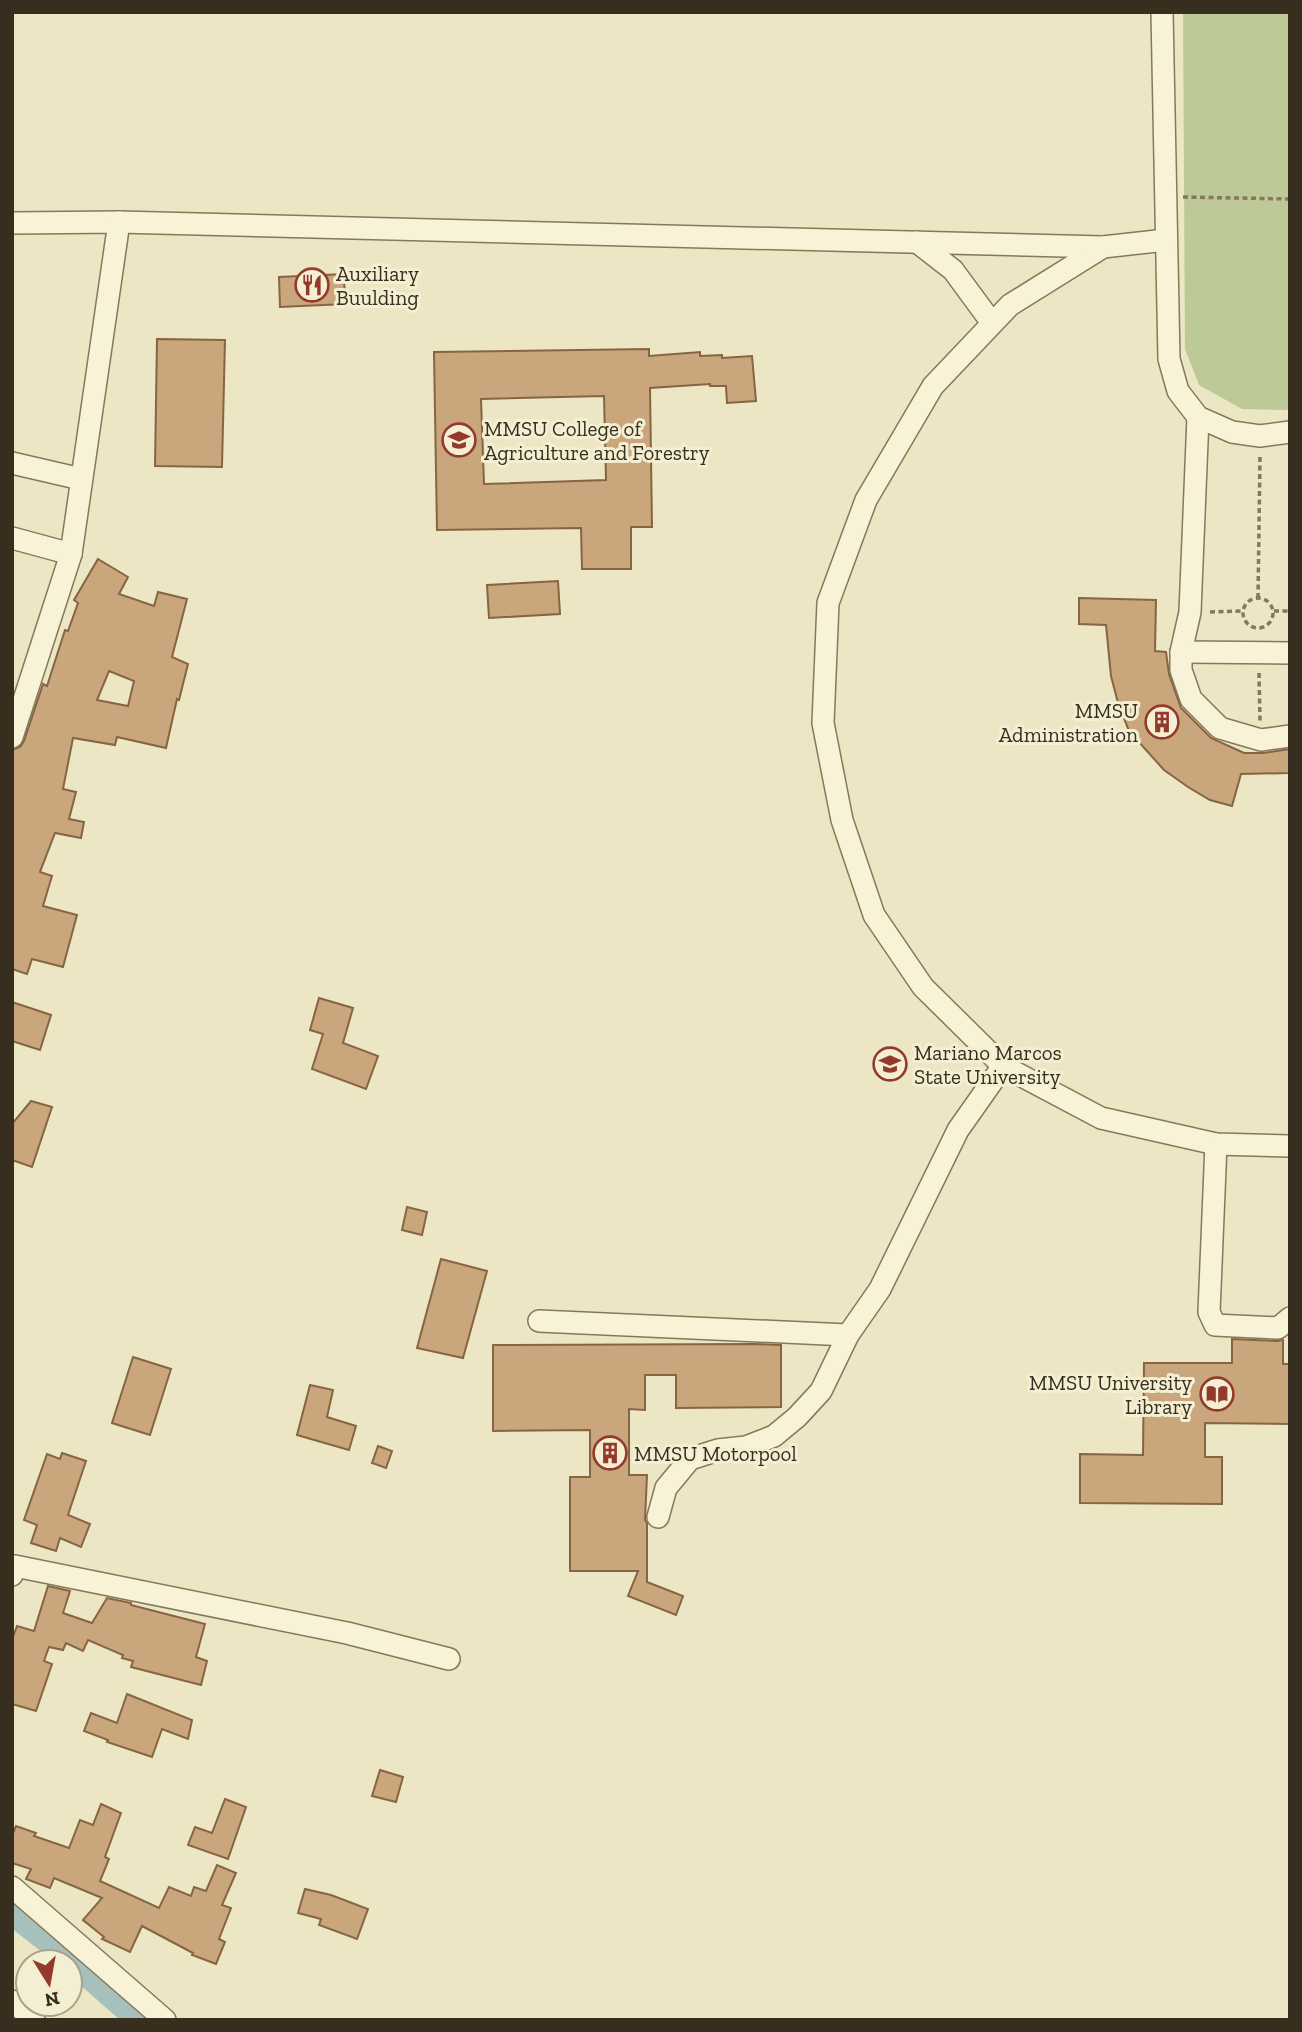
<svg xmlns="http://www.w3.org/2000/svg" width="1302" height="2032" viewBox="0 0 1302 2032" font-family="'Zilla Slab',serif">
<style>
.green{fill:#bdca98}
.lines{fill:none;stroke-linecap:round;stroke-linejoin:round}
.river{stroke:#a6c0bc;stroke-width:33}
.building{fill:#c9a67b;stroke:#856542;stroke-width:2;fill-rule:evenodd}
.minor-casing{stroke:#86785b;stroke-width:24}
.path{stroke:#86785b;stroke-width:3.5;stroke-dasharray:5 3.5;stroke-linecap:butt}
.minor{stroke:#f8f2d7;stroke-width:21}
.labels{text-anchor:middle;dominant-baseline:central;stroke-width:6;stroke-linejoin:round;paint-order:stroke}
.poi-label{font-size:21px;fill:#372e1f;stroke:#f4efd3;text-anchor:start}
</style>
<rect width="100%" height="100%" fill="#ece6c4"/>
<!-- green -->
<path class="green" d="M1183,12H1290V408L1286,410L1242,409L1199,385L1185,349Z"/>
<g class="lines">
<!-- river -->
<path class="river" d="M12,1908L61,1946L145,2020"/>
</g>
<!-- building -->
<g class="building">
<path d="M344,274L345,304L280,307L279,277Z"/>
<path d="M157,339L225,340L222,467L155,466Z"/>
<path d="M649,349V356L700,352V356L722,355V358L752,356L756,401L727,403L726,386H710V384L650,388L652,527H631V569H582L581,528L437,530L434,352ZM604,396L606,480L484,484L481,399Z"/>
<path d="M98,559L128,577L119,594L154,606L158,592L187,599L172,657L188,664L179,700L177,699L166,748L117,737L115,745L73,738L63,789L76,792L69,819L84,822L81,838L55,833L40,872L52,876L43,906L77,915L63,967L32,959L27,974L12,969V750L20,747L24,741L43,684L47,686L65,630L68,631L78,603L74,600ZM109,671L134,681L128,706L97,700Z"/>
<path d="M558,581L560,614L489,618L487,585Z"/>
<path d="M1079,598L1156,600L1155,651L1166,652L1169,674L1181,708L1211,738L1244,753H1263L1290,749V773L1241,774L1232,806L1210,800L1188,787L1164,770L1129,731L1118,703L1111,676L1106,625L1079,624Z"/>
<path d="M319,998L353,1008L343,1043L378,1056L366,1089L312,1069L323,1034L310,1030Z"/>
<path d="M12,1002L51,1015L40,1050L12,1041Z"/>
<path d="M31,1101L52,1107L32,1167L12,1160V1124Z"/>
<path d="M407,1207L427,1212L422,1235L402,1230Z"/>
<path d="M441,1259L487,1271L463,1358L417,1348Z"/>
<path d="M1232,1339L1277,1341L1283,1340V1364H1290V1424L1205,1423V1457H1222V1504L1080,1503V1454L1143,1455L1144,1363H1232Z"/>
<path d="M754,1344L781,1345V1407L676,1408V1375H645V1410L629,1409V1475H647L645,1520L647,1523V1582L683,1596L676,1615L628,1596L638,1571H570V1477H590V1430L493,1431V1345Z"/>
<path d="M133,1357L171,1369L150,1435L112,1423Z"/>
<path d="M310,1385L333,1390L327,1417L356,1426L349,1450L297,1435Z"/>
<path d="M378,1446L392,1451L386,1468L372,1463Z"/>
<path d="M62,1453L86,1461L68,1515L90,1524L81,1547L60,1538L56,1551L31,1543L37,1525L24,1520L47,1454L60,1459Z"/>
<path d="M48,1586L70,1591L63,1613L92,1623L107,1598L131,1603V1605L205,1624L196,1657L207,1661L201,1685L131,1667L133,1661L122,1658L123,1655L88,1640L83,1651L66,1643L63,1650L49,1647L44,1661L52,1664L36,1711L12,1704V1640L17,1626L34,1631Z"/>
<path d="M127,1694L192,1720L188,1739L162,1729L152,1757L107,1742L108,1740L84,1731L91,1713L117,1723Z"/>
<path d="M380,1770L403,1777L396,1802L372,1796Z"/>
<path d="M225,1799L246,1807L228,1859L188,1845L195,1827L212,1833Z"/>
<path d="M101,1804L121,1813L105,1857L109,1859L100,1881L159,1908L169,1887L191,1896L194,1887L206,1891L217,1865L236,1873L222,1905L231,1908L219,1939L225,1942L216,1964L192,1955L193,1953L142,1926L130,1952L102,1939L104,1937L83,1920L102,1898L54,1878L50,1888L26,1879L31,1869L12,1863V1836L16,1826L36,1833L34,1836L69,1848L80,1820L93,1825Z"/>
<path d="M305,1889L331,1895L368,1909L357,1939L319,1925L321,1919L298,1913Z"/>
</g>
<g class="lines">
<defs>
<g id="minor">
<path d="M1162,12L1169,359L1178,391L1198,417L1232,432L1260,436L1290,432"/>
<path d="M12,223L119,222L1103,247L1166,240"/>
<path d="M917,242L953,270L992,323"/>
<path d="M1103,247L1010,305L933,386L866,500L828,603L823,723L842,820L874,915L923,987L1003,1066L1101,1118L1216,1144L1290,1146"/>
<path d="M1198,417L1190,612L1181,652V670L1191,699L1220,728L1261,740L1290,736"/>
<path d="M12,463L81,479"/>
<path d="M12,538L71,554"/>
<path d="M1181,652L1290,653"/>
<path d="M12,737L71,554L119,222"/>
<path d="M1216,1144L1209,1312L1215,1325L1278,1328L1290,1318"/>
<path d="M539,1321L848,1335L880,1289L958,1130L1003,1066"/>
<path d="M658,1517L666,1488L690,1459L718,1450L746,1447L774,1436L797,1417L821,1391L848,1335"/>
<path d="M12,1575L15,1566L347,1633L449,1659"/>
<path d="M12,1887L165,2020"/>
<path d="M12,2001L34,2020"/>
</g>
</defs>
<!-- minor casing -->
<use href="#minor" class="minor-casing"/>
<!-- path -->
<g class="path">
<path d="M1183,197L1290,199"/>
<path d="M1258,598L1260,456"/>
<circle cx="1258" cy="613" r="15"/>
<path d="M1274,611H1290"/>
<path d="M1210,612L1243,611"/>
<path d="M1259,673L1260,721"/>
</g>
<!-- minor -->
<use href="#minor" class="minor"/>
</g>
<!-- icons -->
<defs>
<symbol id="restaurant-ring" viewBox="-11 -11 22 22"><circle r="9.5" fill="#f4efd3" stroke="#933a2d" stroke-width="1.5"/><path d="M-5-6h1v4h1v-4h1v4h1v-4h1v5L-1.5 .5V6h-2V.5L-5-1ZM5-6V6H3V1.5H1.5Q1.5-4 5-6Z" fill="#933a2d"/></symbol>
<symbol id="university-ring" viewBox="-11 -11 22 22"><circle r="9.5" fill="#f4efd3" stroke="#933a2d" stroke-width="1.5"/><path d="M0-5L7-2L0 1L-7-2ZM-4 1L0 2.5L4 1V4Q0 6-4 4Z" fill="#933a2d"/></symbol>
<symbol id="building-ring" viewBox="-11 -11 22 22"><circle r="9.5" fill="#f4efd3" stroke="#933a2d" stroke-width="1.5"/><path d="M-4-6H4V6H1V3H-1V6H-4ZM-2.5-4.3h1.7v1.8h-1.7ZM.8-4.3h1.7v1.8H.8ZM-2.5-1h1.7V.8h-1.7ZM.8-1h1.7V.8H.8Z" fill="#933a2d"/></symbol>
<symbol id="library-ring" viewBox="-11 -11 22 22"><circle r="9.5" fill="#f4efd3" stroke="#933a2d" stroke-width="1.5"/><path d="M-6-4Q-3-5.5-.7-3.5V5Q-3 3-6 4ZM6-4Q3-5.5 .7-3.5V5Q3 3 6 4Z" fill="#933a2d"/></symbol>
</defs>
<g fill-rule="evenodd">
<use href="#restaurant-ring" x="293" y="266" width="38" height="38"/>
<use href="#university-ring" x="440" y="421" width="38" height="38"/>
<use href="#building-ring" x="1143" y="703" width="38" height="38"/>
<use href="#university-ring" x="871" y="1045" width="38" height="38"/>
<use href="#library-ring" x="1198" y="1375" width="38" height="38"/>
<use href="#building-ring" x="591" y="1434" width="38" height="38"/>
</g>
<g class="labels">
<!-- poi labels -->
<g class="poi-label">
<text x="336" y="273">Auxiliary<tspan x="336" dy="24">Buulding</tspan></text>
<text x="484" y="428">MMSU College of<tspan x="484" dy="24">Agriculture and Forestry</tspan></text>
<text x="1138" y="710" text-anchor="end">MMSU<tspan x="1138" dy="24">Administration</tspan></text>
<text x="914" y="1052">Mariano Marcos<tspan x="914" dy="24">State University</tspan></text>
<text x="1192" y="1382" text-anchor="end">MMSU University<tspan x="1192" dy="24">Library</tspan></text>
<text x="634" y="1453">MMSU Motorpool</text>
</g>
</g>
<!-- border -->
<rect width="1302" height="2032" fill="none" stroke="#372e1f" stroke-width="28"/>
<!-- north arrow -->
<g transform="translate(49 1983) rotate(169)"><circle r="33" fill="#f4efd3" stroke="#a8a28b" stroke-width="2"/>
<path d="M0-5L12 26L0 18L-12 26Z" fill="#933a2d"/>
<text y="-10" font-size="19" font-weight="bold" text-anchor="middle" fill="#372e1f">N</text>
</g>
</svg>
